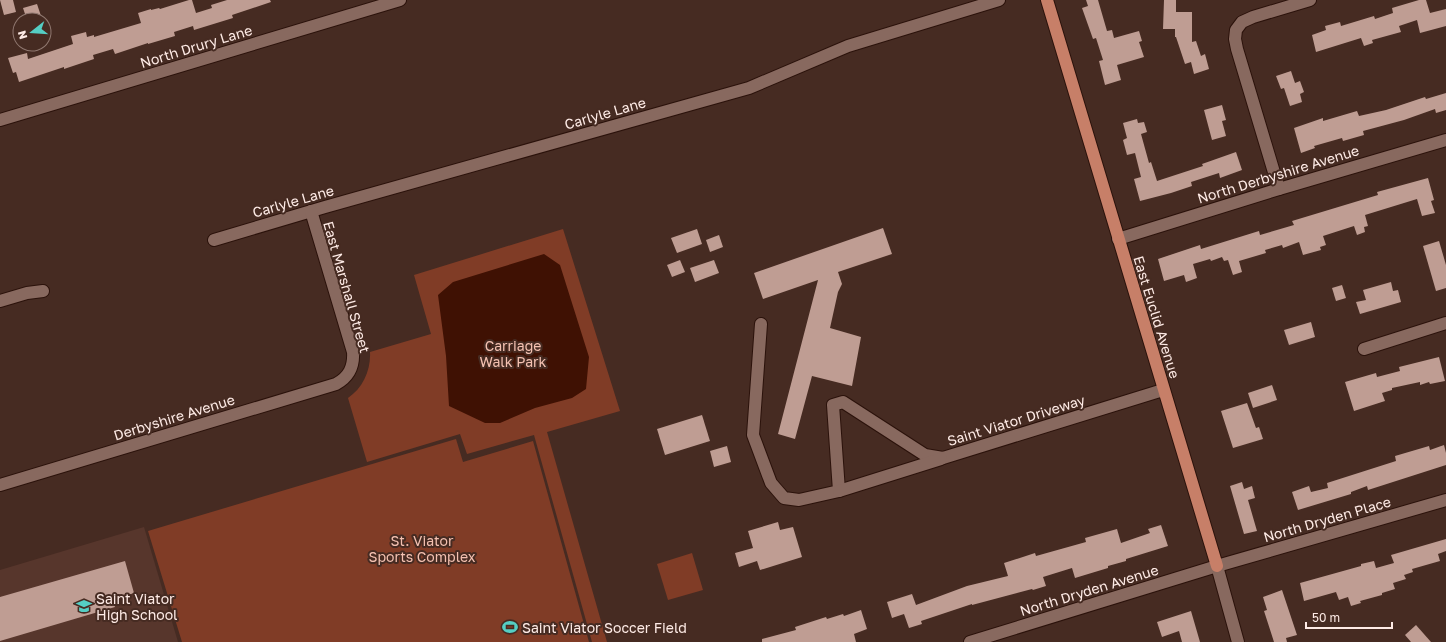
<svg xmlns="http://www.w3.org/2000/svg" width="1446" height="642" viewBox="0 0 1446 642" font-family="'Golos Text',sans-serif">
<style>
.built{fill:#57362c}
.green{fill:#803c26}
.water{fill:#3f1103}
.building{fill:#bf9d93}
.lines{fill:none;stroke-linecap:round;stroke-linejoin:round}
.minor-casing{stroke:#2b120b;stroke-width:14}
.major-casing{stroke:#2b120b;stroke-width:14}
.minor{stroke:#88695f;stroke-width:12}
.major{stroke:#c77f68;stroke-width:12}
.labels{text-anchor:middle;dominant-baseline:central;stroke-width:4;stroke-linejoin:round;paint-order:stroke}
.street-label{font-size:14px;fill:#feebe6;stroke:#462b22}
.park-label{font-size:14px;fill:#f4c1b1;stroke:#462b22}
.poi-label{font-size:14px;fill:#feebe6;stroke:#462b22;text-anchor:start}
</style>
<rect width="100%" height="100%" fill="#462b22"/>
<!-- built -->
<path class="built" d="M144,527L178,642H0V570Z"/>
<!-- green -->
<g class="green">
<path d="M563,229L620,411L547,432L607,642H592L534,435L467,454L460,434L367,462L348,398C363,388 371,370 370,352L431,334L414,275Z"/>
<path d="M456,439L463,462L533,441L589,642H182L148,531Z"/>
<path d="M692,553L703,590L668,600L657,564Z"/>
</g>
<!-- water -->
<path class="water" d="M544,254L560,265L589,357L586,389L572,398L535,408L500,423H485L449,406L446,356L438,295L453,282Z"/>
<!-- building -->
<g class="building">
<path d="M0,0H13L16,12L4,15Z"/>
<path d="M189,0H192L196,13L212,8L211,5L227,0H270L271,2L232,15L233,18L194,30L193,26L174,32L175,36L148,44V43L115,54L113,49L93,55L94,59L64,69V67L19,82L16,72L13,73L8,58L27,53L28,59L73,44L71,36L86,32L87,37L94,35V37L141,23L138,13L151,9V10L159,8L160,9Z"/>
<path d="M1086,0H1098L1107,31L1112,30L1114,38L1139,31L1142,41L1139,42L1144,57L1117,65L1121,80L1105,85L1099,61L1103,60L1096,38L1093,39L1082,8L1088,6Z"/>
<path d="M1164,0H1176V12H1192V42L1196,41L1201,56L1205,54L1209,69L1194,74L1191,62L1185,64L1176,37H1175V29H1163Z"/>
<path d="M1419,0H1426L1430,13L1446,9V26L1420,33L1417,20L1399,26L1401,32L1372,40L1373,43L1364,46L1361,38L1316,52L1312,35L1326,30L1325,26L1340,22L1341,26L1374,16L1375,19L1393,13L1392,8Z"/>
<path d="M37,4L41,16L27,20L23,8Z"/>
<path d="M1291,71L1295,83L1300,81L1304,92L1300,94L1302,102L1290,106L1284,88L1281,89L1276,76Z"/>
<path d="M1446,93V110L1436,113L1435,109L1404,120L1363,131L1364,135L1343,141L1342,138L1314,146L1315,148L1301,153L1294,128L1323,118V121L1357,111L1359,116L1386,110L1425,97L1426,99Z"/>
<path d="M1222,105L1226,120L1222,121L1226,136L1212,140L1204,110Z"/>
<path d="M1137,119L1138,123L1144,122L1147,132L1141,134L1149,163L1151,162L1157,181L1203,166L1202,164L1236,152L1242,170L1220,178L1219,173L1191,182L1192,186L1171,193L1140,201L1134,179L1141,177L1135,153L1127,155L1123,140L1127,138L1123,123Z"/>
<path d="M1428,178L1434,200L1431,201L1435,213L1422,216L1417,199L1365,215L1368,226L1364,227L1365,232L1357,235L1354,226L1323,236L1326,245L1320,247L1321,250L1303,255L1299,242L1283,248L1282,245L1265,250L1266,253L1239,261L1242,272L1233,275L1228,260L1224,261L1222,257L1211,261L1210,259L1193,264L1197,278L1186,282L1184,275L1164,281L1158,259L1200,245L1201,249L1259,231L1260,235L1294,225L1292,221L1378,195L1377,192Z"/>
<path d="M883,228L892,254L838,272L842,284L838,292L830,328L861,337L852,386L812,376L795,439L778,434L818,280L763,299L754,273Z"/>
<path d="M697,229L702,244L677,253L671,238Z"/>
<path d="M719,235L723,247L710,252L706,240Z"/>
<path d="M1439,241L1446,265V288L1436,291L1423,246Z"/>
<path d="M680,260L685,272L672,277L667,265Z"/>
<path d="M714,260L719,273L695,282L690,268Z"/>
<path d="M1391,282L1393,291L1398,290L1401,302L1360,314L1356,302L1366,300L1363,290Z"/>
<path d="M1342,285L1346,298L1336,301L1332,288Z"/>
<path d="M1311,322L1315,337L1289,345L1284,330Z"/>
<path d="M1439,357L1445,381L1430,384L1429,382L1420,385V382L1392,388V390L1382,393L1385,401L1354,411L1345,382L1376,373L1377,377L1400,371L1399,367Z"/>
<path d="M1272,385L1277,400L1253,408L1248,393Z"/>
<path d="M1247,403L1256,428L1259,427L1263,439L1233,448L1221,411Z"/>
<path d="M702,415L710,441L665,455L657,429Z"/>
<path d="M1444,445L1446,453V465L1368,490L1367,486L1351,492V494L1298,510L1292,492L1309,486L1311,492L1328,488L1327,483L1396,461L1395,456L1429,446L1430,450Z"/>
<path d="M727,446L731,462L714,467L710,451Z"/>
<path d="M1242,482L1244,489L1252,486L1255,498L1248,500L1257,531L1244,534L1230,486Z"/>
<path d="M778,522L780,530L793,527L802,557L760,570L757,561L739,567L735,553L753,548L748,531Z"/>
<path d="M1161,525L1168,546L1126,559V561L1108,566V568L1075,578L1072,568L1043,577L1046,586L1033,590L1032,589L972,605V604L921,621L922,624L909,628L904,614L892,618L887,602L912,594L916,605L967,586L1008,576L1004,563L1035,553L1036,556L1086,542L1085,538L1117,529L1121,543L1150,533L1148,529Z"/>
<path d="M1446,539V551L1438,554L1440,561L1412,569L1413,572L1404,575L1406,579L1393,583L1395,589L1382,593V595L1360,601L1361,603L1351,606L1348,597L1339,600L1336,592L1304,601L1300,583L1361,566V564L1374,561L1376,568L1394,563L1391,555Z"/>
<path d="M125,561L134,593L122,597L123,601L114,604L115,607L0,641V597Z"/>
<path d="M1282,590L1297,635L1286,638L1287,642H1274L1264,611L1267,610L1263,597Z"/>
<path d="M861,610L867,629L854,634L856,642H762V639L796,630L795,627L826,617L827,619L843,614L844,616Z"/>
<path d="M1191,611L1200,642H1182L1179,631L1162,637L1157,622Z"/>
<path d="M1416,625L1431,642H1411L1405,635Z"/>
</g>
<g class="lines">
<defs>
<g id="minor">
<path d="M0,120L400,0"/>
<path d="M1279,189L1237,49L1235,39L1236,30L1242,22L1253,17L1310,0"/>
<path d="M1118,239L1279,189L1446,140"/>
<path d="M214,240L325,207L749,88L848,46L999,0"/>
<path d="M0,301L27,293L43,291"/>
<path d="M761,324L753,435L771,483L784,498L799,500L839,491L833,405L843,402L925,455L943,458L1163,390"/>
<path d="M1364,349L1446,323"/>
<path d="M0,485L336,384C349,377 354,367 353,352L311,211"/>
<path d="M839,491L941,459"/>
<path d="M1217,566L1238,642"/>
<path d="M970,642L1217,566L1446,500"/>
</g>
<path id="major" d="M1047,0L1217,566"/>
</defs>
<!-- minor casing -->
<use href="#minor" class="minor-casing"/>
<!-- major casing -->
<use href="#major" class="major-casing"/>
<!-- minor -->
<use href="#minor" class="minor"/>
<!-- major -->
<use href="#major" class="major"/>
</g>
<!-- icons -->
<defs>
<symbol id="school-bare" viewBox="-9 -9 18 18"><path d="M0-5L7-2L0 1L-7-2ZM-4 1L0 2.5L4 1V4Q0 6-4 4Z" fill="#55cec4" stroke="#462b22" stroke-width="2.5" paint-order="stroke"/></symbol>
<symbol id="stadium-bare" viewBox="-9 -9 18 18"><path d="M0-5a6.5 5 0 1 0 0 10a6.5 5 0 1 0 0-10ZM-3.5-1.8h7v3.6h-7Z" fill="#55cec4" stroke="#462b22" stroke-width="2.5" paint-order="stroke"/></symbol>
</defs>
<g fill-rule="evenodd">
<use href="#school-bare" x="73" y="595" width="22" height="22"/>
<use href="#stadium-bare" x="499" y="616" width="22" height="22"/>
</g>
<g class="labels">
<!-- street labels -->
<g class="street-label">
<text transform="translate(196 46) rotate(-17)">North Drury Lane</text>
<text transform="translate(605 113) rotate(-16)">Carlyle Lane</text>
<text transform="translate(1278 174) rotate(-17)">North Derbyshire Avenue</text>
<text transform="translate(293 201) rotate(-16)">Carlyle Lane</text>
<text transform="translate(347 287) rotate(74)">East Marshall Street</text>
<text transform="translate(1157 317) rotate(73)">East Euclid Avenue</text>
<text transform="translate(174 417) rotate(-17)">Derbyshire Avenue</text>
<text transform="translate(1016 420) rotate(-17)">Saint Viator Driveway</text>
<text transform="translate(1327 519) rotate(-16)">North Dryden Place</text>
<text transform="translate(1089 590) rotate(-17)">North Dryden Avenue</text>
</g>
<!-- park labels -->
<g class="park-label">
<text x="513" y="345">Carriage<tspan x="513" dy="16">Walk Park</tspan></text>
<text x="422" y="540">St. Viator<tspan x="422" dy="16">Sports Complex</tspan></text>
</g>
<!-- poi labels -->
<g class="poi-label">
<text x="96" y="598">Saint Viator<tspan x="96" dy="16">High School</tspan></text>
<text x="522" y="627">Saint Viator Soccer Field</text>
</g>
</g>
<!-- north arrow -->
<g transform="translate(32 32) rotate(253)"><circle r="19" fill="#462b22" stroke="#907870"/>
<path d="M0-3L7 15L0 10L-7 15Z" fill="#55cec4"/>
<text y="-6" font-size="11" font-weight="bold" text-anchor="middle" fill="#feebe6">N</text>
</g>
<!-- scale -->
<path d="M1306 622v6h86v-6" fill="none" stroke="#feebe6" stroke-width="2"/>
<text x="1312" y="622" font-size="12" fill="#feebe6" stroke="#462b22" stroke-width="3" paint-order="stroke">50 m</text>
</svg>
